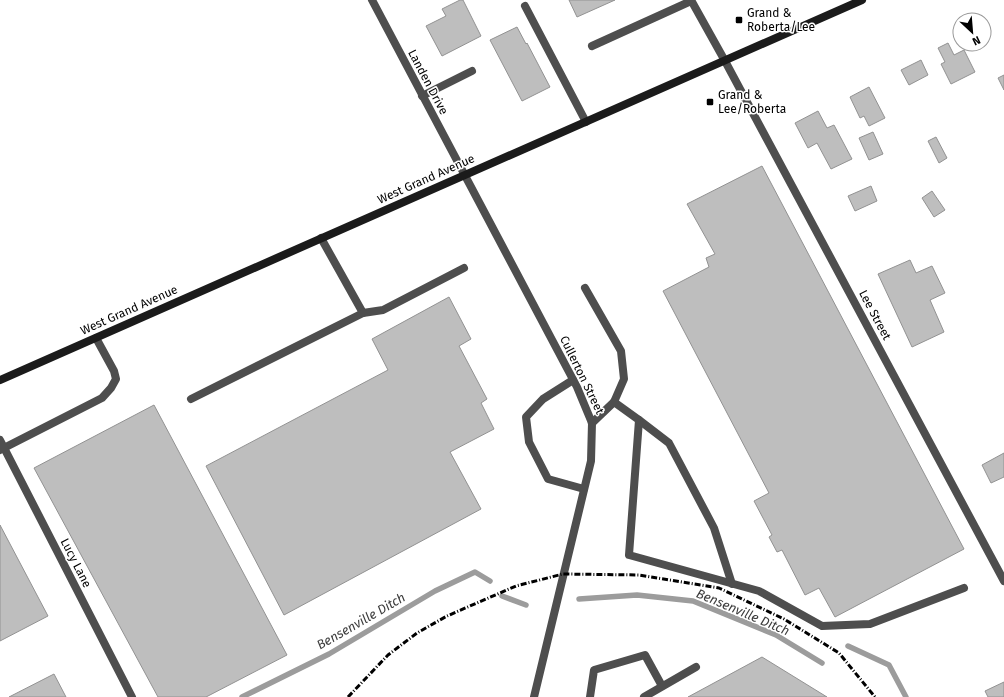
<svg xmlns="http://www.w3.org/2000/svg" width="1004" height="697" viewBox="0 0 1004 697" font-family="'Fira Sans',sans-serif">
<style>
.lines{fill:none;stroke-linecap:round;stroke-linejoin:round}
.stream{stroke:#9c9c9c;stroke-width:5.5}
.building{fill:#bebebe;stroke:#929292}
.service{stroke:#4e4e4e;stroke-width:8}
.minor{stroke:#4e4e4e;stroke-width:8}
.secondary{stroke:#1b1b1b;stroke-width:8}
.rail{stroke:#000;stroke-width:3;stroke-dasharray:6 2 1 2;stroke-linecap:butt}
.poi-dot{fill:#000;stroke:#fff;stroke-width:1.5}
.labels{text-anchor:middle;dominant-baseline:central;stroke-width:3;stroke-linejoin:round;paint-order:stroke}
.poi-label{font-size:12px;fill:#000;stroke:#fff;text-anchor:start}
.street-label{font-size:12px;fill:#000;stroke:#fff}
.water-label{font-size:13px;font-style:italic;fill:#3d3d3d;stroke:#fff}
</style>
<rect width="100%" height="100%" fill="#fff"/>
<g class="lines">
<!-- stream -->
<g class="stream">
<path d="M502,596L526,605"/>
<path d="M579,599L637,595L693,601L776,635L822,663"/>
<path d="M848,646L889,665L906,697"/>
<path d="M242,697L329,654L435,591L475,572L490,581"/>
</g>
</g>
<!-- building -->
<g class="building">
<path d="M460,0H463L481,36L442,56L426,26L446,16L442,9Z"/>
<path d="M569,0H615L577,17Z"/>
<path d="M517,27L526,44L527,43L550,87L522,101L490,40Z"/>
<path d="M948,43L954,55L964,50L975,72L951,84L941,64L945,62L938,48Z"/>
<path d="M921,60L928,75L909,85L901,70Z"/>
<path d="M1004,75V90L998,78Z"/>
<path d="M869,87L885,118L869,126L864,116L860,118L850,97Z"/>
<path d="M818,111L827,128L834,125L852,159L831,169L817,143L808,148L795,123Z"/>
<path d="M873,132L883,154L869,160L859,138Z"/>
<path d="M936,137L947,158L939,163L928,141Z"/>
<path d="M762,166L964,549L835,617L819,588L805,595L782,550L777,552L769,537L772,535L754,501L769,493L663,291L709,267L706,258L715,254L687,204Z"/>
<path d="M871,186L877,201L855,211L848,196Z"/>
<path d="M932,191L945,210L934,217L922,198Z"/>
<path d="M910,260L916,273L932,266L945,293L930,300L944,332L912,347L878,274Z"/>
<path d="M449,297L471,339L459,346L487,399L481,403L494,429L450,452L481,509L284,615L206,466L388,370L372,339Z"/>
<path d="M154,405L287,655L206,697H158L34,468Z"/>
<path d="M1004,453V477L991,483L982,465Z"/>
<path d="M0,525L48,616L0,641Z"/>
<path d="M762,657L827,697H688Z"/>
<path d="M54,674L66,697H9Z"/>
<path d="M1004,682V697H988L985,691Z"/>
</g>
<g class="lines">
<!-- service -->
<g class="service">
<path d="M525,6L586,122"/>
<path d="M592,46L691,1"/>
<path d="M422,96L472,71"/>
<path d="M321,238L363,313L383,310L464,268"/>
<path d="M585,288L621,351L624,379L614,402"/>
<path d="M573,380L543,399L526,417L529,442L548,479L584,489"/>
<path d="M191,399L363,313"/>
<path d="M639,420L669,443L714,528L732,584"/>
<path d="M592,423L614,402L639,420L629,555L759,591L822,626L870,624L964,588"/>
<path d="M0,450L102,398L111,388L116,379L114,371L96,338"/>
<path d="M590,697L594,670L645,655L662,686"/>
<path d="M644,697L696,667"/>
</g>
<!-- minor -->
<g class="minor">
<path d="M372,0L577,387L592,423L591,461L534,697"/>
<path d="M691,0L725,61L1004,581"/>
<path d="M0,440L132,697"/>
</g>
<!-- secondary -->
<path class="secondary" d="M0,380L862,0"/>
<!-- rail -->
<path class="rail" d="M348,697L388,655L417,633L447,616L516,586L563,574L639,575L719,588L784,619L839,653L875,697"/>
</g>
<!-- markers -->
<g class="poi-dot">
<rect x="735" y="16" width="8" height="8" rx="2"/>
<rect x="706" y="98" width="8" height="8" rx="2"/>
</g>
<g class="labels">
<!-- poi labels -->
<g class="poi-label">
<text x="747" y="13">Grand &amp;<tspan x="747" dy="14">Roberta/Lee</tspan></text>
<text x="718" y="95">Grand &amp;<tspan x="718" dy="14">Lee/Roberta</tspan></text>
</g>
<!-- street labels -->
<g class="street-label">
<text transform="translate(428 82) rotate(62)">Landen Drive</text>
<text transform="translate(426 179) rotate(-24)">West Grand Avenue</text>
<text transform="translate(129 310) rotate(-24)">West Grand Avenue</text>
<text transform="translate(875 315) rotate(62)">Lee Street</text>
<text transform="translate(582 375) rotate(64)">Cullerton Street</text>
<text transform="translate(76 563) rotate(63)">Lucy Lane</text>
</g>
<!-- water labels -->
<g class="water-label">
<text transform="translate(743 612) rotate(23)">Bensenville Ditch</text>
<text transform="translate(361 621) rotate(-30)">Bensenville Ditch</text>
</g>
</g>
<!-- north arrow -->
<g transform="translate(972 32) rotate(154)"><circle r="19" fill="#ffffff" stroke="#999999"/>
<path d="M0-3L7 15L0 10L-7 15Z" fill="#000000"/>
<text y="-6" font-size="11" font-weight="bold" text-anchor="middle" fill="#000000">N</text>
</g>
</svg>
